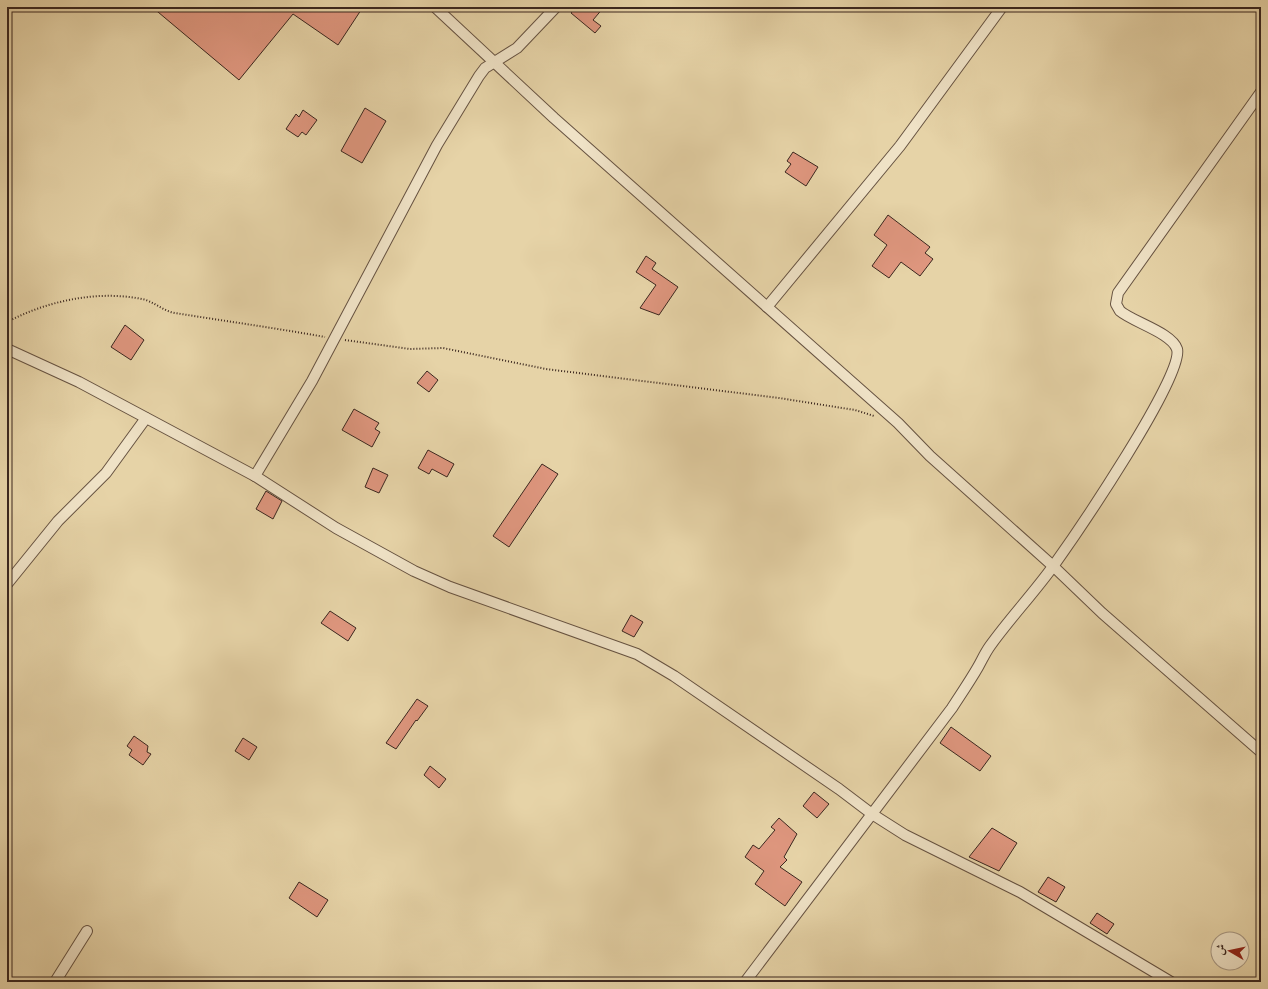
<svg xmlns="http://www.w3.org/2000/svg" width="1268" height="989" viewBox="0 0 1268 989" font-family="'Old Standard TT',Amiri,serif">
<style>
.building{fill:#de967e;stroke:#3b271f}
.lines{fill:none;stroke-linecap:round;stroke-linejoin:round}
.street-casing{stroke:#665241;stroke-width:12}
.path{stroke:#3b271f;stroke-width:2;stroke-dasharray:1 2;stroke-linecap:butt}
.street{stroke:#efe2c6;stroke-width:10}
</style>
<rect width="100%" height="100%" fill="#e6d3a7"/>
<filter id="stains"><feTurbulence type="fractalNoise" baseFrequency=".005" numOctaves="4"/><feColorMatrix values="0 0 0 0 .2 0 0 0 0 .09 0 0 0 0 .02 0 0 0 .5 -.17"/></filter>
<radialGradient id="worn" r=".72"><stop offset=".6" stop-color="#630" stop-opacity="0"/><stop offset="1" stop-color="#630" stop-opacity=".3"/></radialGradient>
<!-- building -->
<g class="building">
<path d="M152,7H363L338,45L293,14L239,80Z"/>
<path d="M576,7H604L593,20L601,26L595,33L571,13Z"/>
<path d="M365,108L386,121L362,163L341,151Z"/>
<path d="M303,110L317,120L306,135L302,132L298,137L286,129L296,114L299,117Z"/>
<path d="M793,152L818,167L806,186L785,172L791,164L787,161Z"/>
<path d="M888,215L930,247L925,253L933,259L920,276L901,262L889,278L872,266L887,245L874,235Z"/>
<path d="M646,256L656,263L652,269L678,287L659,315L640,308L656,285L636,272Z"/>
<path d="M125,325L144,340L131,360L111,347Z"/>
<path d="M427,371L438,380L429,392L417,383Z"/>
<path d="M354,409L379,423L375,429L380,432L372,447L342,430Z"/>
<path d="M428,450L454,464L447,477L432,469L429,474L418,468Z"/>
<path d="M542,464L558,474L509,547L493,536Z"/>
<path d="M373,468L388,475L379,493L365,487Z"/>
<path d="M266,491L282,501L273,519L256,509Z"/>
<path d="M330,611L356,628L348,641L321,623Z"/>
<path d="M631,615L643,622L634,637L622,631Z"/>
<path d="M417,699L428,706L417,721L416,720L396,749L386,743Z"/>
<path d="M951,727L991,756L980,771L940,743Z"/>
<path d="M134,736L148,746L147,752L151,754L143,765L129,755L132,750L127,746Z"/>
<path d="M243,738L257,747L249,760L235,751Z"/>
<path d="M430,766L446,779L439,788L424,775Z"/>
<path d="M814,792L829,804L817,818L803,806Z"/>
<path d="M779,818L797,834L784,857L787,860L780,867L802,882L785,906L755,884L764,871L745,857L753,845L759,849L775,830L771,827Z"/>
<path d="M992,828L1017,843L999,871L969,857Z"/>
<path d="M1048,877L1065,887L1056,902L1038,892Z"/>
<path d="M299,882L328,900L317,917L289,898Z"/>
<path d="M1097,913L1114,924L1107,934L1090,923Z"/>
</g>
<g class="lines">
<defs>
<g id="street">
<path d="M435,7L554,118L898,423L930,456L1053,566L1102,613L1261,752"/>
<path d="M767,307L900,146L1002,7"/>
<path d="M7,349L79,382L255,476L336,528L414,571L450,587L637,654L674,676L839,789L872,814L905,835L1020,892L1171,982"/>
<path d="M255,476L312,381L437,145L479,76L485,68L517,48L556,7"/>
<path d="M7,584L58,521L106,473L146,418"/>
<path d="M55,982L87,931"/>
<path d="M745,982L952,708C961,694 970,681 978,667C982,660 985,653 990,646C1010,618 1034,593 1054,565C1074,537 1185,375 1177,349C1172,333 1133,322 1120,311L1116,304L1118,293L1261,92"/>
</g>
</defs>
<!-- street casing -->
<use href="#street" class="street-casing"/>
<!-- path -->
<g class="path">
<path d="M7,322C47,301 97,290 142,299C153,301 163,311 175,313C225,321 275,328 325,337"/>
<path d="M345,340L410,349L443,348L546,369L779,398L855,410L874,416"/>
</g>
<!-- street -->
<use href="#street" class="street"/>
</g>
<!-- margin -->
<rect width="1268" height="989" fill="none" stroke="#e6d3a7" stroke-width="24"/>
<rect x="8" y="8" width="1252" height="973" fill="none" stroke="#3b271f" stroke-width="2"/>
<rect x="12" y="12" width="1244" height="965" fill="none" stroke="#3b271f"/>
<!-- north arrow -->
<g transform="translate(1230 951) rotate(279)"><circle r="19" fill="#efe2c6" stroke="#a79783"/>
<path d="M0-3L7 15L0 10L-7 15Z" fill="#8f2418"/>
<text y="-6" font-size="11" font-weight="bold" text-anchor="middle" fill="#3b271f">ش</text>
</g>
<rect width="100%" height="100%" filter="url(#stains)"/>
<rect width="100%" height="100%" fill="url(#worn)"/>
</svg>
